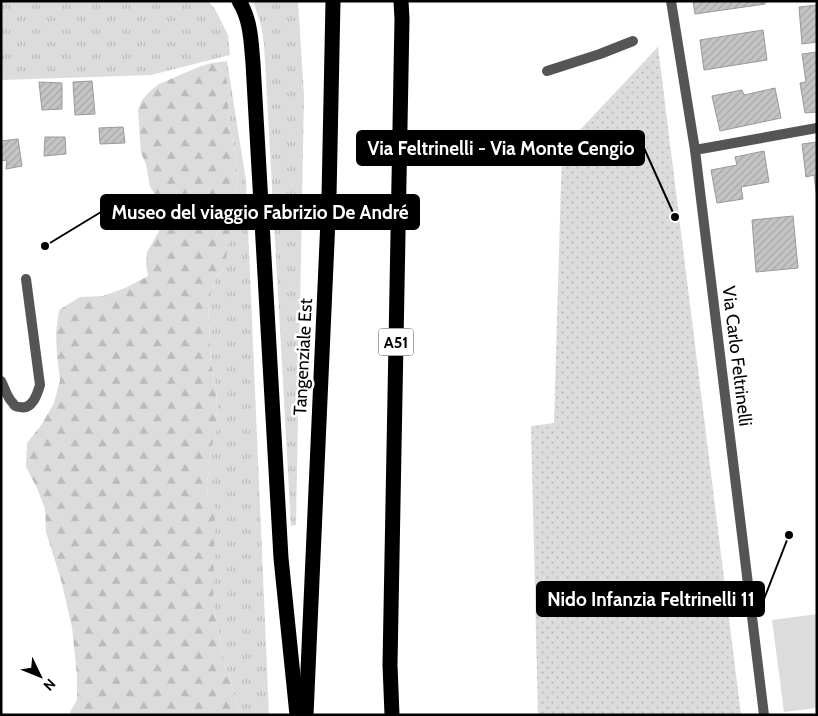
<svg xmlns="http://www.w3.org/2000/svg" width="818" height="716" viewBox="0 0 818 716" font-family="Cabin,sans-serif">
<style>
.grass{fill:url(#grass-tufts)}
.forest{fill:url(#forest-firs)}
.park{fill:#dcdcdc}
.garden{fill:url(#garden-dots)}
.building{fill:url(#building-hatch);stroke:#999}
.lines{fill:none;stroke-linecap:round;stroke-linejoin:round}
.minor{stroke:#555;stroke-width:10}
.motorway{stroke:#000;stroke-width:15}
.labels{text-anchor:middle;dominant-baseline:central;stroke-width:5;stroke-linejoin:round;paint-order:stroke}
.shield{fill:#fff;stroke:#4c4c4c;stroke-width:1}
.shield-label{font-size:16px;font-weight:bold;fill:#000}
.street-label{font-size:18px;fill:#000;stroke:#fff}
.leader{fill:none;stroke:#000;stroke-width:2}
.callout-dot{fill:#000;stroke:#fff;stroke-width:2}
.callout{fill:#000;stroke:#000;stroke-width:2}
.callout-label{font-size:19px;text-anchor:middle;font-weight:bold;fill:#fff}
</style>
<defs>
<pattern id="grass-tufts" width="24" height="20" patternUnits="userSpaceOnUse" patternTransform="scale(1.25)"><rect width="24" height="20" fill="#dcdcdc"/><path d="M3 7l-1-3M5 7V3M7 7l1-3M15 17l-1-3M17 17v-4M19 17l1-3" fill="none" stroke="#bbb"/></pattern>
<pattern id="forest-firs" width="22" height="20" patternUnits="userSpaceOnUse" patternTransform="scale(1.25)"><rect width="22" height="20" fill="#dcdcdc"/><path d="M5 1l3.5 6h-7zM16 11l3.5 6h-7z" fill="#bbb"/></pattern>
<pattern id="garden-dots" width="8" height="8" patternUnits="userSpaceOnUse" patternTransform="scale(1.25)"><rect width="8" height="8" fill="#dcdcdc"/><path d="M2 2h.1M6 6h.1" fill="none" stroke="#bbb" stroke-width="1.8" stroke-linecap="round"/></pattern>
<pattern id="building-hatch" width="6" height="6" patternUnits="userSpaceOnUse" patternTransform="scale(1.25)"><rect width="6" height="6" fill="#c4c4c4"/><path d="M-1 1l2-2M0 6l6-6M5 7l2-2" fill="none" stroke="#a7a7a7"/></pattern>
</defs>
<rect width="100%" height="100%" fill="#fff"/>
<!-- grass -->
<g class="grass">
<path d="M1,1H208L215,9L228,35L230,55L151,75L1,80Z"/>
<path d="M253,1H298L304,95L296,525L291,526L264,44L261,25Z"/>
<path d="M227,61L246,181L269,715H240L239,709L232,687L230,676L225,665L213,605V578L207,485L211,449L218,424L216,387L211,363L208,303L215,280L222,270L230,233L225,222L226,211L236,190L238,179L234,144L230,133L228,109L229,97L226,75L212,63Z"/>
</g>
<!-- forest -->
<path class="forest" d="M212,63L226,75L229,97L228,109L230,133L234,144L238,179L236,190L226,211L225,222L230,233L226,259L222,270L215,280L208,303L211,362L216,387L218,425L211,449L207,485L208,498L215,505L213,605L225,665L230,676L232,687L239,709L240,715H71L70,712L77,700V676L72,627L61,580L46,532L45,509L37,488L26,467L27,443L42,424L54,403L60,380L57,356L56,333L59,310L80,297L103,296L125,288L148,276L146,264L147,252L158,233L162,223L160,214L155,204L156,196L150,187L146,164L141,153L138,110L142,100L150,91L159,84L201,66Z"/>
<!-- park -->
<path class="park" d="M817,614V708L784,712L772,620Z"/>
<!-- garden -->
<path class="garden" d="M658,47L741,715H538L531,426L554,423L562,149Z"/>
<!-- building -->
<g class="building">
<path d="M693,1H765V4L695,14Z"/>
<path d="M817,5V42L802,44L799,7Z"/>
<path d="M763,30L767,60L704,70L700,40Z"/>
<path d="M817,52V112L805,113L800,83L806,82L802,54Z"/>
<path d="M92,81L95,114L75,115L73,82Z"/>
<path d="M39,82L62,83V109L42,110Z"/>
<path d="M775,88L781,118L720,131L712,96L742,90L744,95Z"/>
<path d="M123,127L125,143L100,144L99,128Z"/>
<path d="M45,137H65L66,154L44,156Z"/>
<path d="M18,139L22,166L6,169L7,160L1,161V141Z"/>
<path d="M817,142V199L814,175L806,177L802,144Z"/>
<path d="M764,151L769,182L741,187L743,199L717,203L711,170L737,165L735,157Z"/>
<path d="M793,216L798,268L756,272L752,220Z"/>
</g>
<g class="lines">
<!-- minor -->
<g class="minor">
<path d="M671,1L695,150L764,715"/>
<path d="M547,71L600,54L633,41"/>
<path d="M695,150L817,128"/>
<path d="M1,381C5,388 7,398 13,403C14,406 17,407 20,407C32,410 37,395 40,385L26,279"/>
</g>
<!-- motorway -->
<g class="motorway">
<path d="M239,1C251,20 251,42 253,63L281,558L297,715"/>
<path d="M306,715L329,197L333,1"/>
<path d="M392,715L390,665L402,19L401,1"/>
</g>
</g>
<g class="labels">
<!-- shield labels -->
<rect class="shield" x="378.5" y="328.5" width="35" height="27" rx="4"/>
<g class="shield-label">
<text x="396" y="342">A51</text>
</g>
<!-- street labels -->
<g class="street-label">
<text transform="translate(737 356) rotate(83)">Via Carlo Feltrinelli</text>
<text transform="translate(303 357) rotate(-87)">Tangenziale Est</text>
</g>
</g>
<!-- callouts -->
<path class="leader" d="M675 217L644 148M45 246L101 212M789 535L764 599"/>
<g class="callout-dot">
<circle cx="675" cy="217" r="5"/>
<circle cx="45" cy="246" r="5"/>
<circle cx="789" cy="535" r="5"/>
</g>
<g class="callout">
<rect x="357" y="131" width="287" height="34" rx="5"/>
<rect x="101" y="195" width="318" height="34" rx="5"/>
<rect x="537" y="582" width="227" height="34" rx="5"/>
</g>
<g class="callout-label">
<text x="501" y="155">Via Feltrinelli - Via Monte Cengio</text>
<text x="260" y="219">Museo del viaggio Fabrizio De André</text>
<text x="651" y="606">Nido Infanzia Feltrinelli 11</text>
</g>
<!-- border -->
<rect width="818" height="716" fill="none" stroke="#000000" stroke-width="5"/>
<!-- north arrow -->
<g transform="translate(40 676) rotate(133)" stroke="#ffffff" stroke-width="4" paint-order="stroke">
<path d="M0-4L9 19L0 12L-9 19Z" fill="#000000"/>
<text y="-8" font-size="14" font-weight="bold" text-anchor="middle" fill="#000000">N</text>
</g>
</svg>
